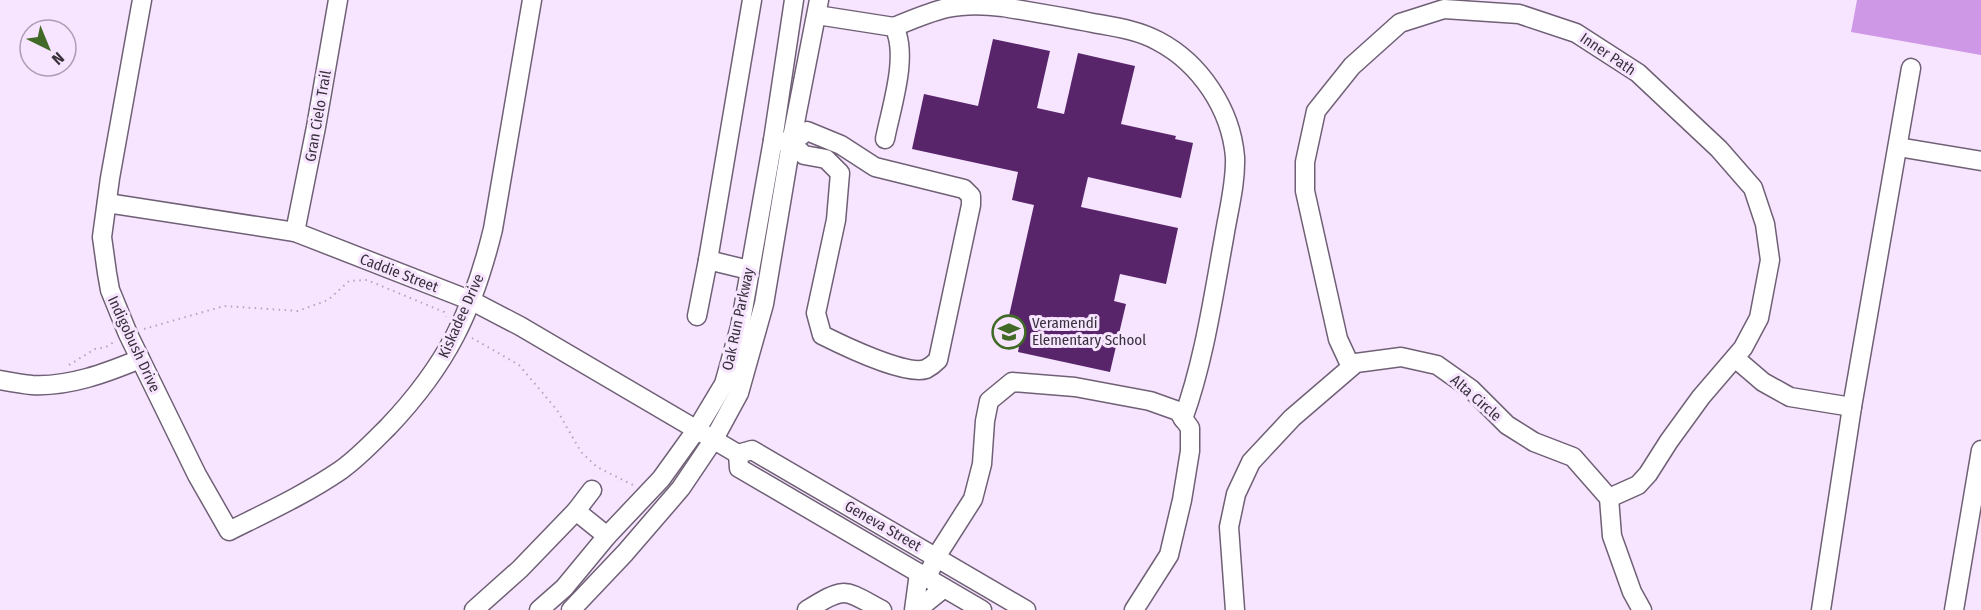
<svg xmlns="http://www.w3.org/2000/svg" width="1981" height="610" viewBox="0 0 1981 610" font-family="'Fira Sans Condensed',sans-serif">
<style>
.forest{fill:#cf98e7}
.building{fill:#58256b}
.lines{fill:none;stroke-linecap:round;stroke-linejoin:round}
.minor-casing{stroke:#6f6076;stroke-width:21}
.path{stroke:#b4a5ba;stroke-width:2;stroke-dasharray:1.5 4.5;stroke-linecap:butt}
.minor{stroke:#fff;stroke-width:18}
.labels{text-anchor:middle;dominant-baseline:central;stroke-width:6;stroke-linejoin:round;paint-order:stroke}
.street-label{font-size:15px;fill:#38313b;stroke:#f7e5ff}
.poi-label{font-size:15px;fill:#38313b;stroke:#f7e5ff;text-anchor:start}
</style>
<rect width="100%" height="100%" fill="#f7e5ff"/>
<!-- forest -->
<path class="forest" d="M1857,0H1981V55L1851,32Z"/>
<!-- building -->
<path class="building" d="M993,39L1050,51L1037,108L1064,114L1078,53L1135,66L1121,124L1176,136L1175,139L1193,143L1181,198L1088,177L1081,207L1178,228L1166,284L1120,274L1114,301L1126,304L1110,372L1018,352L1020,341L1004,338L1034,205L1012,200L1018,172L912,149L924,94L978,106Z"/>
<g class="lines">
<defs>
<g id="minor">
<path d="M142,0L110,178L102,237L107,273L110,290L128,334L197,475L229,531C267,512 306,494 341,470C358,458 373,442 388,427C447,365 473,311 493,229L532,0"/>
<path d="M817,15L894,27C909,55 891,108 885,139"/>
<path d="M894,27C937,9 956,1 1003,7C1033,12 1063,17 1093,23C1115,27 1138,30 1158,41C1200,63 1231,109 1235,157C1236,184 1228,212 1224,238C1213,298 1204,361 1183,419"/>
<path d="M773,140L791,143L804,155L826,159L840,173L836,220L816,313L822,335C842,345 906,376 926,369C930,367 935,363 938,360L971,205V196L964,189L875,167L841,145L807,131L791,143"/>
<path d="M1898,147L1981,161"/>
<path d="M107,203L295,232L472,301L520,326L738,454"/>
<path d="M295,232L316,127L338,0"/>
<path d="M708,260L749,270"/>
<path d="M697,316L708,260L752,0"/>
<path d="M1735,358L1763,382L1790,397L1852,407"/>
<path d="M1351,367L1338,339L1305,191V162L1316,111L1352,66L1400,23L1444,9L1519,14L1576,33L1638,73L1719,149L1753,188L1765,224L1770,260L1759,318L1743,348L1701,397L1669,441L1648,474L1638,485L1609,498"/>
<path d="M0,380C11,382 22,384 32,385C69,387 106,373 140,359"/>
<path d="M738,454L752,450L1026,610"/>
<path d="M738,454L739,468L982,610"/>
<path d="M576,511L592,490"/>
<path d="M927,578L936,557L973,499L982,464L985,421L989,401L1012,382L1075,387L1150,401L1178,411L1190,428V451L1182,500L1169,555L1134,610"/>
<path d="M474,610L520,569L576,511L607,536"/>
<path d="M539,610L564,588L607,536L661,479L697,429L724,384L740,327L773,140L794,0"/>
<path d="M571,610L625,553L681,488L714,439L739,393L764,304L791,143L819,0"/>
<path d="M807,610C846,586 843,589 882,610"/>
<path d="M914,610L919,573"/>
<path d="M917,610L944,588"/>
<path d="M1235,610L1229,527L1236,494L1251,462L1292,418L1356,363L1401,357L1437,365L1471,389L1507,425L1534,442L1573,457L1609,498L1612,536L1632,592L1642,610"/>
<path d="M1821,610L1852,407L1911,68"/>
<path d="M1954,610L1981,450"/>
</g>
</defs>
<!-- minor casing -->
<use href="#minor" class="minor-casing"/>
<!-- path -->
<g class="path">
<path d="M144,329L224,306L298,311L328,300L349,281L367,280L444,312L446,317"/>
<path d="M472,338L519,365L557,410L581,452L597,467L635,486"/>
<path d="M69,365L95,349L106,347L114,342"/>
</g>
<!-- minor -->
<use href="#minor" class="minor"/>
</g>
<!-- icons -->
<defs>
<symbol id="school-ring" viewBox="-11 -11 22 22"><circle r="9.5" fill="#f7e5ff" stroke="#406a26" stroke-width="1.5"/><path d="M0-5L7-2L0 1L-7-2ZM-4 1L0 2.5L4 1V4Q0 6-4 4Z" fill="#406a26"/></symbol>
</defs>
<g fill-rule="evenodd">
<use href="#school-ring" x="990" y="313" width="38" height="38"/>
</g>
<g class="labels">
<!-- street labels -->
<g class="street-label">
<text transform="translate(1608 54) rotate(34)">Inner Path</text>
<text transform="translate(318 116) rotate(-80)">Gran Cielo Trail</text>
<text transform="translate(399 273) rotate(21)">Caddie Street</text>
<text transform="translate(461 316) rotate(-66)">Kiskadee Drive</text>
<text transform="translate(738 319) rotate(-78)">Oak Run Parkway</text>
<text transform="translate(134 344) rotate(65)">Indigobush Drive</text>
<text transform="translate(1476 398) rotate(41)">Alta Circle</text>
<text transform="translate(883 526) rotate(30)">Geneva Street</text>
</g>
<!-- poi labels -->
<g class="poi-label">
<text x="1032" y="323">Veramendi<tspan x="1032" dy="17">Elementary School</tspan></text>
</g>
</g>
<!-- north arrow -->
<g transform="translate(48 48) rotate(137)"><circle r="28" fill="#f7e5ff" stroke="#ab9db1" stroke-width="1.5"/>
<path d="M0-4.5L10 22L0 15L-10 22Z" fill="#406a26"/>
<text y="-9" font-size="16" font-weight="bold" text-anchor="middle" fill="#38313b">N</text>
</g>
</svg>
